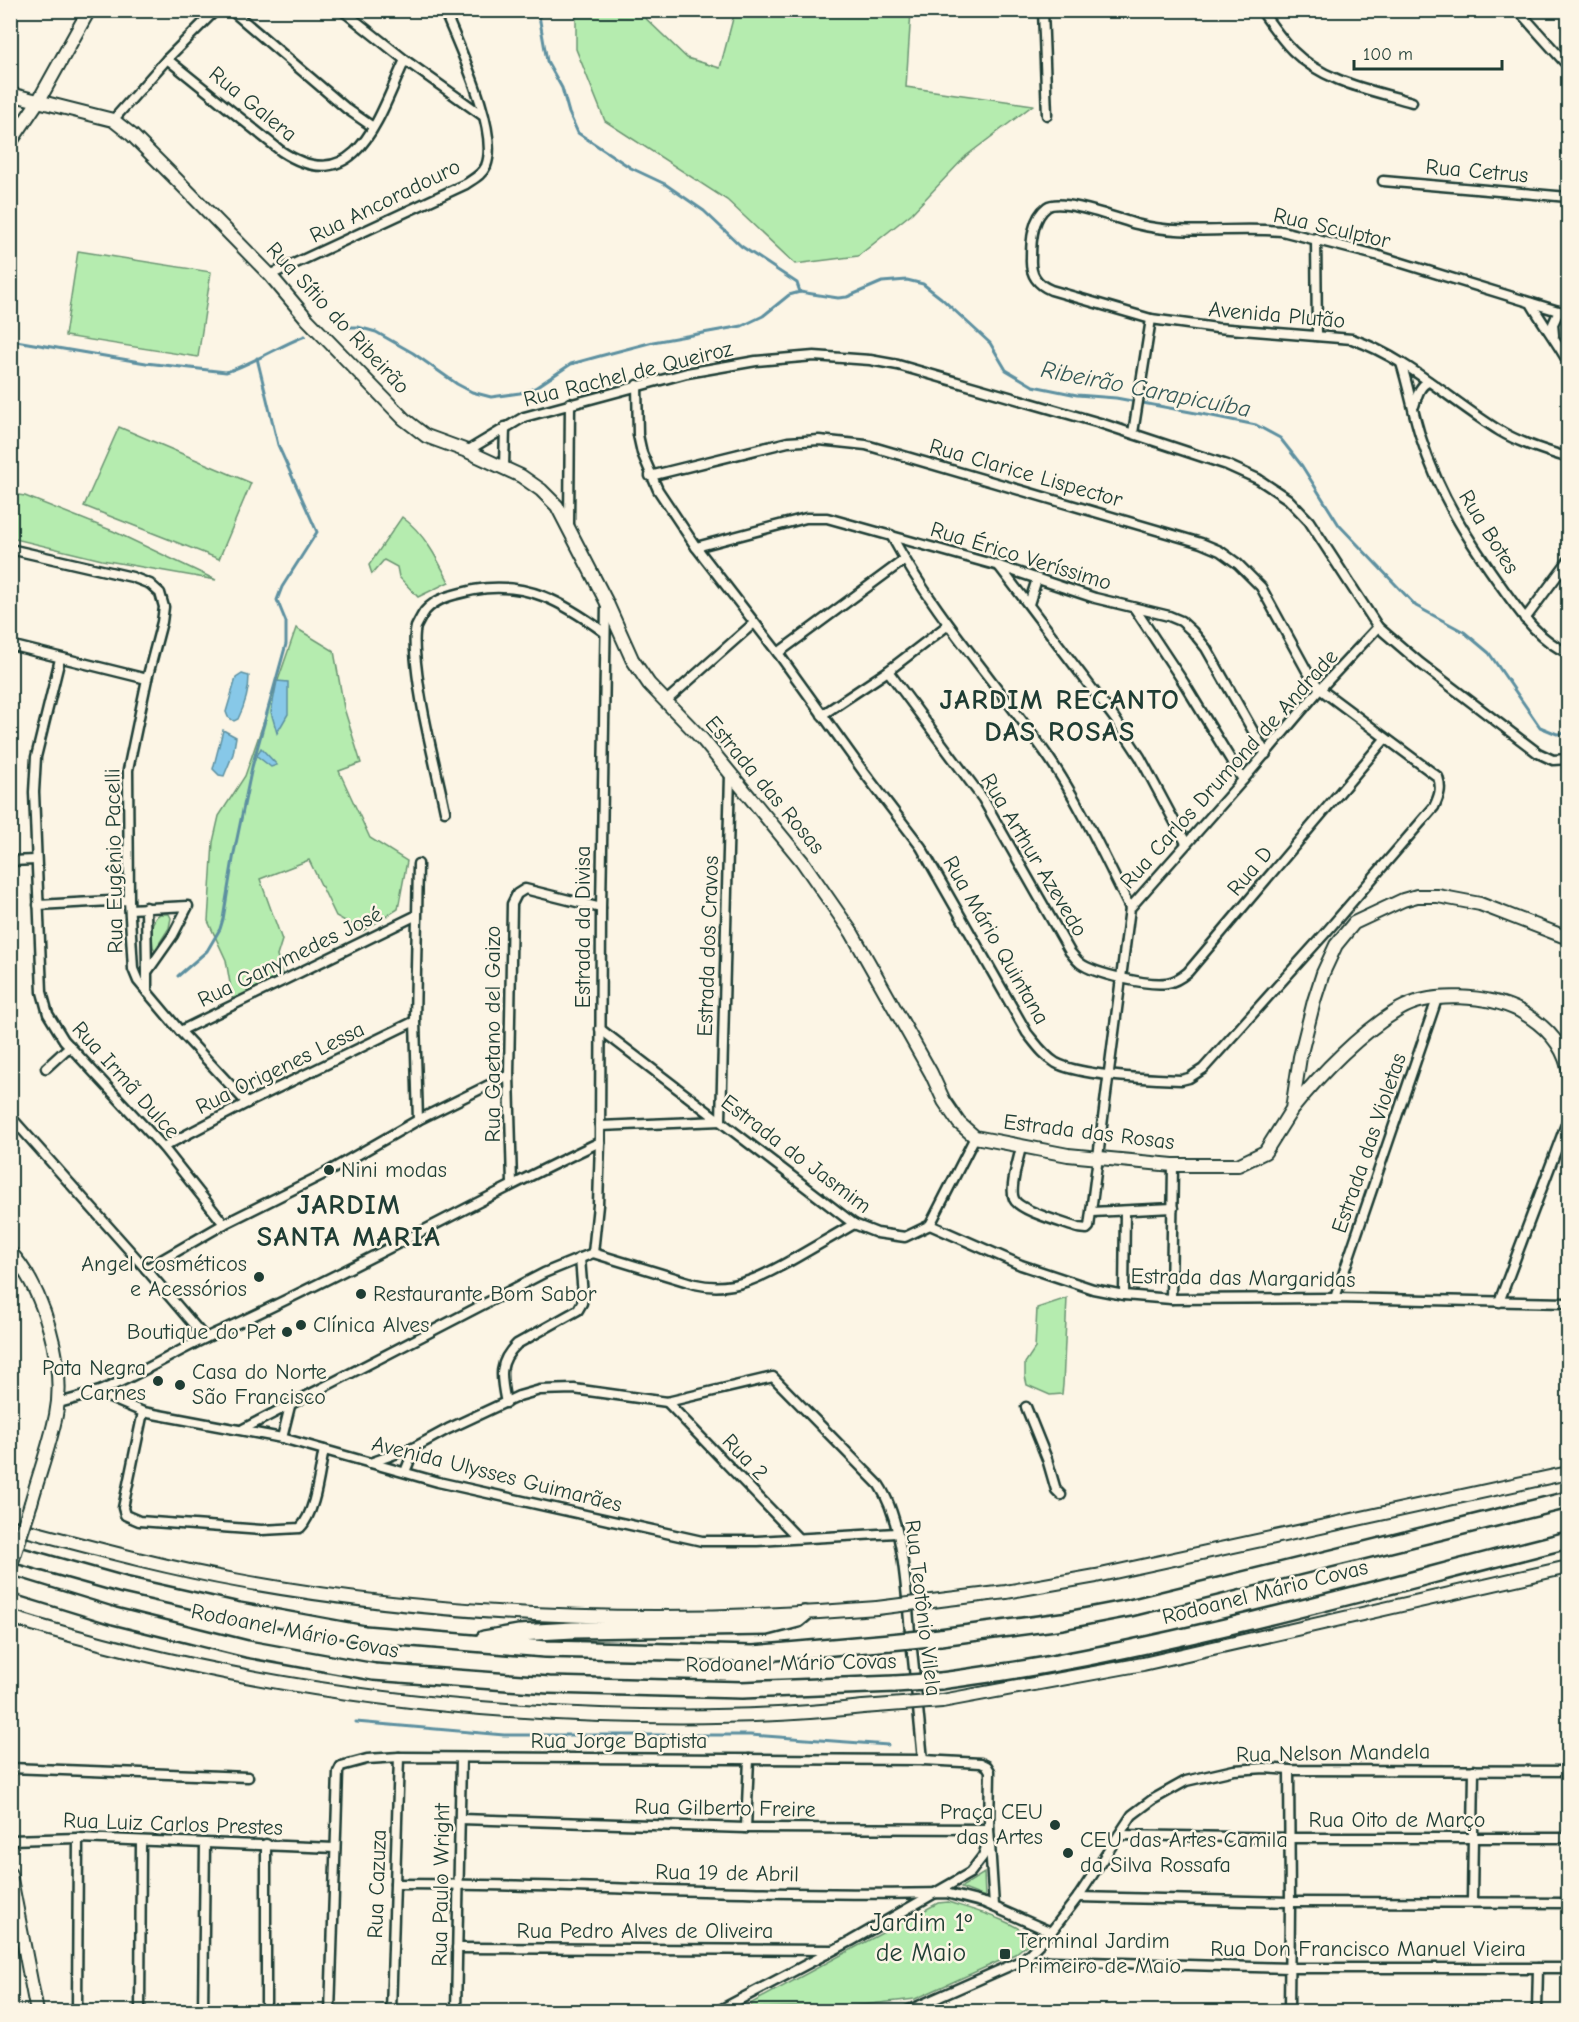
<svg xmlns="http://www.w3.org/2000/svg" width="1579" height="2022" viewBox="0 0 1579 2022" font-family="'Comic Neue',sans-serif">
<style>
.green{fill:#b5ecaf;stroke:#6a9472;stroke-width:1.5}
.water{fill:#87c8e8;stroke:#5d90a0;stroke-width:1.5}
.lines{fill:none;stroke-linecap:round;stroke-linejoin:round}
.stream{stroke:#5d90a0;stroke-width:3}
.street-casing{stroke:#1f3d34;stroke-width:13}
.secondary-casing{stroke:#1f3d34;stroke-width:16}
.highway-casing{stroke:#1f3d34;stroke-width:20}
.street{stroke:#fcf5e5;stroke-width:8}
.secondary{stroke:#fcf5e5;stroke-width:12}
.highway{stroke:#fcf5e5;stroke-width:15}
.secondary-bridge-casing{stroke:#1f3d34;stroke-width:16;stroke-linecap:butt}
.highway-bridge-casing{stroke:#1f3d34;stroke-width:20;stroke-linecap:butt}
.secondary-bridge{stroke:#fcf5e5;stroke-width:12}
.highway-bridge{stroke:#fcf5e5;stroke-width:15}
.poi-dot{fill:#1f3d34;stroke:#fcf5e5;stroke-width:2}
.labels{text-anchor:middle;dominant-baseline:central;stroke-width:5;stroke-linejoin:round;paint-order:stroke}
.street-label{font-size:22px;fill:#1f3d34;stroke:#fcf5e5}
.poi-label{font-size:22px;fill:#1f3d34;stroke:#fcf5e5;text-anchor:start}
.water-label{font-size:24px;font-style:italic;fill:#345958;stroke:#fcf5e5}
.quarter-label{font-size:26px;fill:#1f3d34;stroke:#fcf5e5}
.district-label{font-size:28px;font-weight:bold;letter-spacing:1.5px;fill:#1f3d34;stroke:#fcf5e5}
</style>
<rect width="100%" height="100%" fill="#fcf5e5"/>
<filter id="ink" filterUnits="userSpaceOnUse"><feTurbulence type="fractalNoise" baseFrequency=".0167" numOctaves="2"/><feDisplacementMap in="SourceGraphic" scale="12" xChannelSelector="R" yChannelSelector="G"/><feConvolveMatrix kernelMatrix="1 2 1 2 8 2 1 2 1" color-interpolation-filters="sRGB"/></filter>
<g filter="url(#ink)">
<!-- green -->
<g class="green">
<path d="M576,11H638L687,58L720,68L735,11H911L906,87L1033,105L966,156L912,213L858,256L795,264L727,200L605,121L576,49Z"/>
<path d="M78,251L211,272L198,357L65,336Z"/>
<path d="M119,427L251,483L219,559L84,506Z"/>
<path d="M11,494L25,496L113,531L216,580L102,560L11,538Z"/>
<path d="M402,517C424,533 437,558 449,582L418,597L399,577L397,567L384,560L372,574L369,565Z"/>
<path d="M296,628L334,651L344,708L361,763L339,771L370,838L407,861L398,909L363,931L336,916L309,860L260,879L282,940L277,956L282,974L233,1001L226,960L208,921L213,842L219,816L245,776Z"/>
<path d="M160,914H169L171,918L169,928L155,950L153,947C152,936 149,920 160,914Z"/>
<path d="M1067,1298L1063,1385L1062,1394L1050,1395L1027,1385L1025,1376V1363L1035,1348L1037,1308Z"/>
<path d="M984,1873L985,1897L961,1888L963,1886Z"/>
<path d="M948,1902C966,1908 1025,1923 1031,1941L1015,1954L915,1999L853,2006L753,2008L750,2004L938,1903Z"/>
</g>
<!-- water -->
<g class="water">
<path d="M242,674L249,676C249,692 245,705 238,719L234,721L228,717L226,712L236,678Z"/>
<path d="M277,681L288,682V714L277,733L271,712Z"/>
<path d="M223,730L236,737L233,754L224,776L219,775L213,769Z"/>
<path d="M261,748L277,765L271,767L257,756Z"/>
</g>
<g class="lines">
<!-- stream -->
<g class="stream">
<path d="M538,10L547,61L562,88L569,113L578,133L631,168L665,184L704,211L741,246L797,283L800,292"/>
<path d="M341,327H358L376,332L413,353L457,384L472,392L491,397L520,393L535,388L571,364L600,356L653,342L742,326L763,316L789,295L800,292L838,298L847,297L882,282L907,280L923,284L941,298L990,343L1006,370L1033,386L1077,395L1116,398L1212,416L1256,425L1280,438L1302,466L1339,525L1416,606L1464,632L1489,653L1540,727L1557,734L1568,733"/>
<path d="M10,340L146,363L226,372C252,364 279,346 305,336"/>
<path d="M178,976L207,951L220,929L223,919L234,853L252,767L286,644V622L277,600L282,587L317,532L278,445L257,358"/>
<path d="M356,1722L504,1735H750L888,1745"/>
</g>
<defs>
<g id="street">
<path d="M231,10L347,109L373,127"/>
<path d="M342,10L405,60L482,115"/>
<path d="M1043,10L1047,115"/>
<path d="M1261,10C1271,24 1281,39 1293,51C1324,82 1371,90 1412,102"/>
<path d="M1518,10L1568,66"/>
<path d="M167,59L281,151C357,201 380,113 405,60"/>
<path d="M113,120L167,59L216,10"/>
<path d="M1383,181L1568,197"/>
<path d="M1316,238L1317,336"/>
<path d="M270,275L466,184C473,179 482,175 486,166C500,131 458,45 444,10"/>
<path d="M1531,303C1543,324 1557,342 1568,362"/>
<path d="M1568,314L1376,255L1282,231C1232,226 1186,237 1136,224C1118,219 1061,197 1047,207C1032,218 1031,242 1031,258C1030,274 1036,284 1051,290L1151,319L1217,328L1352,339C1407,358 1451,401 1500,431C1522,444 1545,450 1568,458"/>
<path d="M1554,335L1553,324L1559,311"/>
<path d="M1401,363C1409,388 1413,414 1421,438C1439,495 1470,543 1504,590C1522,615 1539,640 1568,653"/>
<path d="M637,385L638,435L642,453L658,490L696,547L778,653L863,771L921,847L1027,1033C1036,1044 1044,1056 1056,1063C1080,1076 1152,1079 1181,1080L1189,1078L1203,1069L1328,930L1434,807C1439,796 1442,789 1438,777L1320,689L1307,671L1261,587L1238,564L1220,551L1201,543L866,445L819,440L788,442L650,476"/>
<path d="M1414,406C1417,397 1419,385 1429,382"/>
<path d="M1133,433L1151,319"/>
<path d="M467,451L524,417L687,373L756,361L814,356L870,360L898,365L1100,423L1227,465L1258,479L1288,499L1309,521L1378,627L1420,663L1538,753L1553,760L1568,759"/>
<path d="M504,467L505,427"/>
<path d="M569,525L570,403"/>
<path d="M891,535C934,615 995,681 1047,755C1080,803 1104,856 1130,908"/>
<path d="M696,547L806,518H827L999,566L1095,598L1169,616L1181,621L1192,631L1206,648L1266,754"/>
<path d="M10,549L132,577L150,584L160,593L164,607L162,622L147,679L128,770L129,900L133,969L138,981L180,1031L247,1103"/>
<path d="M999,566L1115,719L1140,757L1186,843"/>
<path d="M1029,604L1037,579"/>
<path d="M1135,609L1184,683L1243,780"/>
<path d="M1525,619L1568,561"/>
<path d="M10,645L147,679"/>
<path d="M778,653L904,560"/>
<path d="M60,659L36,757L34,792L42,992L48,1014L64,1040L163,1147L224,1224"/>
<path d="M888,671L983,799L1070,952C1073,955 1076,960 1080,963C1094,974 1149,986 1167,983C1175,982 1182,977 1188,972L1385,739"/>
<path d="M665,702L754,623"/>
<path d="M822,715L888,671L948,625"/>
<path d="M445,811C435,762 421,713 416,663C415,652 413,638 416,627C418,623 422,615 425,611C437,597 457,594 474,590C526,580 564,603 604,632"/>
<path d="M10,861L36,860"/>
<path d="M418,864L415,1021L418,1120"/>
<path d="M38,905L129,900"/>
<path d="M146,907L147,971"/>
<path d="M130,909L188,906L173,935L147,972V992"/>
<path d="M600,1029L854,1224L877,1233L905,1237L930,1225L975,1137"/>
<path d="M180,1031L415,916"/>
<path d="M46,1068L70,1046"/>
<path d="M10,1116L146,1269L205,1338"/>
<path d="M600,1126L721,1121L730,774"/>
<path d="M163,1147L247,1103L415,1021"/>
<path d="M1021,1147C1019,1158 1009,1188 1014,1199C1019,1211 1065,1223 1078,1228L1087,1229L1089,1227L1130,908L1243,780L1320,689L1378,627"/>
<path d="M512,1184L509,1075L512,904L517,894L525,889L601,908"/>
<path d="M1092,1212L1173,1208"/>
<path d="M930,1225L1021,1265L1093,1289L1124,1295L1171,1299L1335,1298L1568,1303"/>
<path d="M593,1253L598,1205L600,1142L601,908L606,604"/>
<path d="M593,1253L695,1284C734,1293 764,1276 797,1257C816,1246 835,1235 854,1224"/>
<path d="M146,1269L224,1224L324,1174L418,1120L509,1075"/>
<path d="M1124,1295L1125,1211"/>
<path d="M1335,1298L1437,999"/>
<path d="M1171,1299L1173,1165"/>
<path d="M1499,1302L1568,1119"/>
<path d="M96,1392L143,1412L282,1438L438,1482L702,1541H757L896,1533"/>
<path d="M667,1402L798,1538"/>
<path d="M58,1403C71,1400 84,1396 97,1392C138,1376 176,1351 216,1333C346,1274 471,1203 600,1142"/>
<path d="M506,1403C501,1378 497,1363 517,1344L578,1310L582,1303L583,1296L580,1258"/>
<path d="M1026,1407L1047,1459L1056,1490L1061,1495"/>
<path d="M143,1412L123,1508L125,1515L139,1521L262,1530L300,1528C316,1512 319,1472 324,1450"/>
<path d="M243,1429L544,1273L593,1253"/>
<path d="M282,1438L290,1406"/>
<path d="M370,1463L415,1447L448,1429L519,1396L540,1390L574,1389L667,1402L773,1377L879,1485C903,1521 906,1589 910,1632C915,1675 919,1718 923,1760"/>
<path d="M405,1472L415,1447"/>
<path d="M10,1768L248,1777"/>
<path d="M460,1819L746,1828L989,1829"/>
<path d="M746,1828L749,1759"/>
<path d="M1119,1835L1290,1838H1568"/>
<path d="M10,1840L78,1838L335,1848"/>
<path d="M266,1844V2012"/>
<path d="M395,1884C579,1884 763,1897 946,1893L985,1903L1051,1932"/>
<path d="M1078,1897L1290,1902L1568,1903"/>
<path d="M1472,1901L1474,1770"/>
<path d="M457,1948L832,1950"/>
<path d="M1023,1960L1290,1968H1568"/>
<path d="M1537,2010L1538,1968"/>
<path d="M77,2012L78,1838"/>
<path d="M140,2012L141,1842"/>
<path d="M203,2012L205,1843"/>
<path d="M330,2012L338,1772L341,1766L367,1759L399,1757L923,1760L981,1763L987,1766L990,1771L989,1829L994,1906"/>
<path d="M391,2012L399,1757"/>
<path d="M456,2012L461,1758"/>
<path d="M716,2012L851,1941L970,1873L983,1856L988,1841"/>
<path d="M905,2012L1023,1960L1051,1932L1078,1897L1132,1815L1152,1800L1186,1781L1234,1770L1265,1768L1289,1770L1568,1771"/>
<path d="M1289,2012L1290,1902L1289,1770"/>
</g>
<g id="secondary">
<path d="M10,94L113,120L132,135L174,177L270,275L307,319L404,419L426,436L467,451L521,476L541,490L557,506L606,601L632,659L649,684L703,740L802,861L852,933L931,1073L944,1101L959,1123L975,1137L1068,1155L1173,1165H1238L1265,1152L1292,1109L1300,1057L1314,1001L1323,973L1336,945L1354,923L1403,900L1417,896H1438L1480,904L1568,938"/>
<path d="M10,143L39,100L89,10"/>
<path d="M1293,1108C1321,1073 1361,1032 1400,1009C1430,991 1489,995 1520,1011C1543,1024 1562,1042 1568,1068"/>
<path d="M10,1252C44,1289 66,1366 56,1415C50,1445 39,1474 31,1503"/>
<path d="M10,1526C86,1546 162,1567 240,1581C450,1619 665,1625 877,1608"/>
<path d="M948,1599L1006,1592L1096,1576L1568,1473"/>
<path d="M10,1617C201,1677 400,1708 600,1715C687,1718 776,1717 863,1707"/>
<path d="M942,1701L1143,1664L1568,1567"/>
<path d="M10,1874L37,2012"/>
</g>
<g id="highway">
<path d="M10,1553L124,1585L239,1611L364,1634L545,1649L753,1654L890,1642"/>
<path d="M10,1584L114,1616L247,1649L374,1672L549,1685L742,1690L895,1684"/>
<path d="M940,1637L1062,1621L1130,1608L1568,1500"/>
<path d="M484,1639L519,1633L573,1630L767,1627L798,1619L804,1614"/>
<path d="M941,1681C981,1675 1022,1670 1062,1662C1232,1630 1400,1582 1568,1540"/>
</g>
</defs>
<!-- street casing -->
<use href="#street" class="street-casing"/>
<!-- secondary casing -->
<use href="#secondary" class="secondary-casing"/>
<!-- highway casing -->
<use href="#highway" class="highway-casing"/>
<!-- street -->
<use href="#street" class="street"/>
<!-- secondary -->
<use href="#secondary" class="secondary"/>
<!-- highway -->
<use href="#highway" class="highway"/>
<defs>
<g id="secondary-bridge">
<path d="M10,1568L31,1503"/>
<path d="M877,1608L948,1599"/>
<path d="M863,1707L942,1701"/>
</g>
<g id="highway-bridge">
<path d="M890,1642L940,1637"/>
<path d="M895,1684L941,1681"/>
</g>
</defs>
<!-- secondary-bridge casing -->
<use href="#secondary-bridge" class="secondary-bridge-casing"/>
<!-- highway-bridge casing -->
<use href="#highway-bridge" class="highway-bridge-casing"/>
<!-- secondary-bridge -->
<use href="#secondary-bridge" class="secondary-bridge"/>
<!-- highway-bridge -->
<use href="#highway-bridge" class="highway-bridge"/>
</g>
</g>
<!-- markers -->
<g class="poi-dot">
<circle cx="329" cy="1170" r="6"/>
<circle cx="259" cy="1277" r="6"/>
<circle cx="361" cy="1294" r="6"/>
<circle cx="301" cy="1325" r="6"/>
<circle cx="287" cy="1332" r="6"/>
<circle cx="158" cy="1381" r="6"/>
<circle cx="180" cy="1385" r="6"/>
<circle cx="1055" cy="1825" r="6"/>
<circle cx="1068" cy="1853" r="6"/>
<rect x="999" y="1948" width="12" height="12" rx="3"/>
</g>
<g class="labels">
<!-- street labels -->
<g class="street-label">
<text transform="translate(253 104) rotate(39)">Rua Galera</text>
<text transform="translate(1477 171) rotate(5)">Rua Cetrus</text>
<text transform="translate(385 201) rotate(-26)">Rua Ancoradouro</text>
<text transform="translate(1332 228) rotate(13)">Rua Sculptor</text>
<text transform="translate(1277 315) rotate(5)">Avenida Plutão</text>
<text transform="translate(338 318) rotate(47)">Rua Sítio do Ribeirão</text>
<text transform="translate(628 374) rotate(-14)">Rua Rachel de Queiroz</text>
<text transform="translate(1026 473) rotate(16)">Rua Clarice Lispector</text>
<text transform="translate(1489 532) rotate(58)">Rua Botes</text>
<text transform="translate(1021 556) rotate(17)">Rua Érico Veríssimo</text>
<text transform="translate(1229 769) rotate(-48)">Rua Carlos Drumond de Andrade</text>
<text transform="translate(765 785) rotate(50)">Estrada das Rosas</text>
<text transform="translate(1034 855) rotate(59)">Rua Arthur Azevedo</text>
<text transform="translate(114 861) rotate(-91)">Rua Eugênio Pacelli</text>
<text transform="translate(1250 871) rotate(-50)">Rua D</text>
<text transform="translate(583 927) rotate(-90)">Estrada da Divisa</text>
<text transform="translate(996 940) rotate(60)">Rua Mário Quintana</text>
<text transform="translate(708 946) rotate(-88)">Estrada dos Cravos</text>
<text transform="translate(290 957) rotate(-26)">Rua Ganymedes José</text>
<text transform="translate(493 1034) rotate(-90)">Rua Gaetano del Gaizo</text>
<text transform="translate(280 1068) rotate(-26)">Rua Origenes Lessa</text>
<text transform="translate(126 1080) rotate(48)">Rua Irmã Dulce</text>
<text transform="translate(1089 1132) rotate(7)">Estrada das Rosas</text>
<text transform="translate(1369 1143) rotate(-71)">Estrada das Violetas</text>
<text transform="translate(796 1154) rotate(37)">Estrada do Jasmim</text>
<text transform="translate(1243 1278) rotate(1)">Estrada das Margaridas</text>
<text transform="translate(745 1457) rotate(46)">Rua 2</text>
<text transform="translate(497 1474) rotate(14)">Avenida Ulysses Guimarães</text>
<text transform="translate(1265 1592) rotate(-14)">Rodoanel Mário Covas</text>
<text transform="translate(923 1608) rotate(83)">Rua Teotônio Vilela</text>
<text transform="translate(295 1631) rotate(11)">Rodoanel Mário Covas</text>
<text transform="translate(791 1663) rotate(-1)">Rodoanel Mário Covas</text>
<text x="619" y="1741">Rua Jorge Baptista</text>
<text transform="translate(1333 1753) rotate(-1)">Rua Nelson Mandela</text>
<text transform="translate(725 1808) rotate(1)">Rua Gilberto Freire</text>
<text x="1397" y="1820">Rua Oito de Março</text>
<text transform="translate(173 1824) rotate(2)">Rua Luiz Carlos Prestes</text>
<text transform="translate(727 1873) rotate(1)">Rua 19 de Abril</text>
<text transform="translate(377 1884) rotate(-88)">Rua Cazuza</text>
<text transform="translate(441 1885) rotate(-89)">Rua Paulo Wright</text>
<text x="645" y="1931">Rua Pedro Alves de Oliveira</text>
<text x="1368" y="1949">Rua Don Francisco Manuel Vieira</text>
</g>
<!-- poi labels -->
<g class="poi-label">
<text x="341" y="1170">Nini modas</text>
<text x="247" y="1264" text-anchor="end">Angel Cosméticos<tspan x="247" dy="25">e Acessórios</tspan></text>
<text x="373" y="1294">Restaurante Bom Sabor</text>
<text x="313" y="1325">Clínica Alves</text>
<text x="275" y="1332" text-anchor="end">Boutique do Pet</text>
<text x="146" y="1368" text-anchor="end">Pata Negra<tspan x="146" dy="25">Carnes</tspan></text>
<text x="192" y="1372">Casa do Norte<tspan x="192" dy="25">São Francisco</tspan></text>
<text x="1043" y="1812" text-anchor="end">Praça CEU<tspan x="1043" dy="25">das Artes</tspan></text>
<text x="1080" y="1840">CEU das Artes Camila<tspan x="1080" dy="25">da Silva Rossafa</tspan></text>
<text x="1017" y="1941">Terminal Jardim<tspan x="1017" dy="25">Primeiro de Maio</tspan></text>
</g>
<!-- water labels -->
<g class="water-label">
<text transform="translate(1146 389) rotate(11)">Ribeirão Carapicuíba</text>
</g>
<!-- quarter labels -->
<g class="quarter-label">
<text x="921" y="1923">Jardim 1º<tspan x="921" dy="30">de Maio</tspan></text>
</g>
<!-- district labels -->
<g class="district-label">
<text x="1060" y="700">JARDIM RECANTO<tspan x="1060" dy="32">DAS ROSAS</tspan></text>
<text x="349" y="1205">JARDIM<tspan x="349" dy="32">SANTA MARIA</tspan></text>
</g>
</g>
<!-- margin -->
<rect width="1579" height="2022" fill="none" stroke="#fcf5e5" stroke-width="36"/>
<rect x="18" y="18" width="1543" height="1986" fill="none" stroke="#1f3d34" stroke-width="2" filter="url(#ink)"/>
<!-- scale -->
<path d="M1354 60v9h148v-9" fill="none" stroke="#1f3d34" stroke-width="3"/>
<text x="1363" y="60" font-size="18" fill="#1f3d34" stroke="#fcf5e5" stroke-width="4.5" paint-order="stroke">100 m</text>
</svg>
